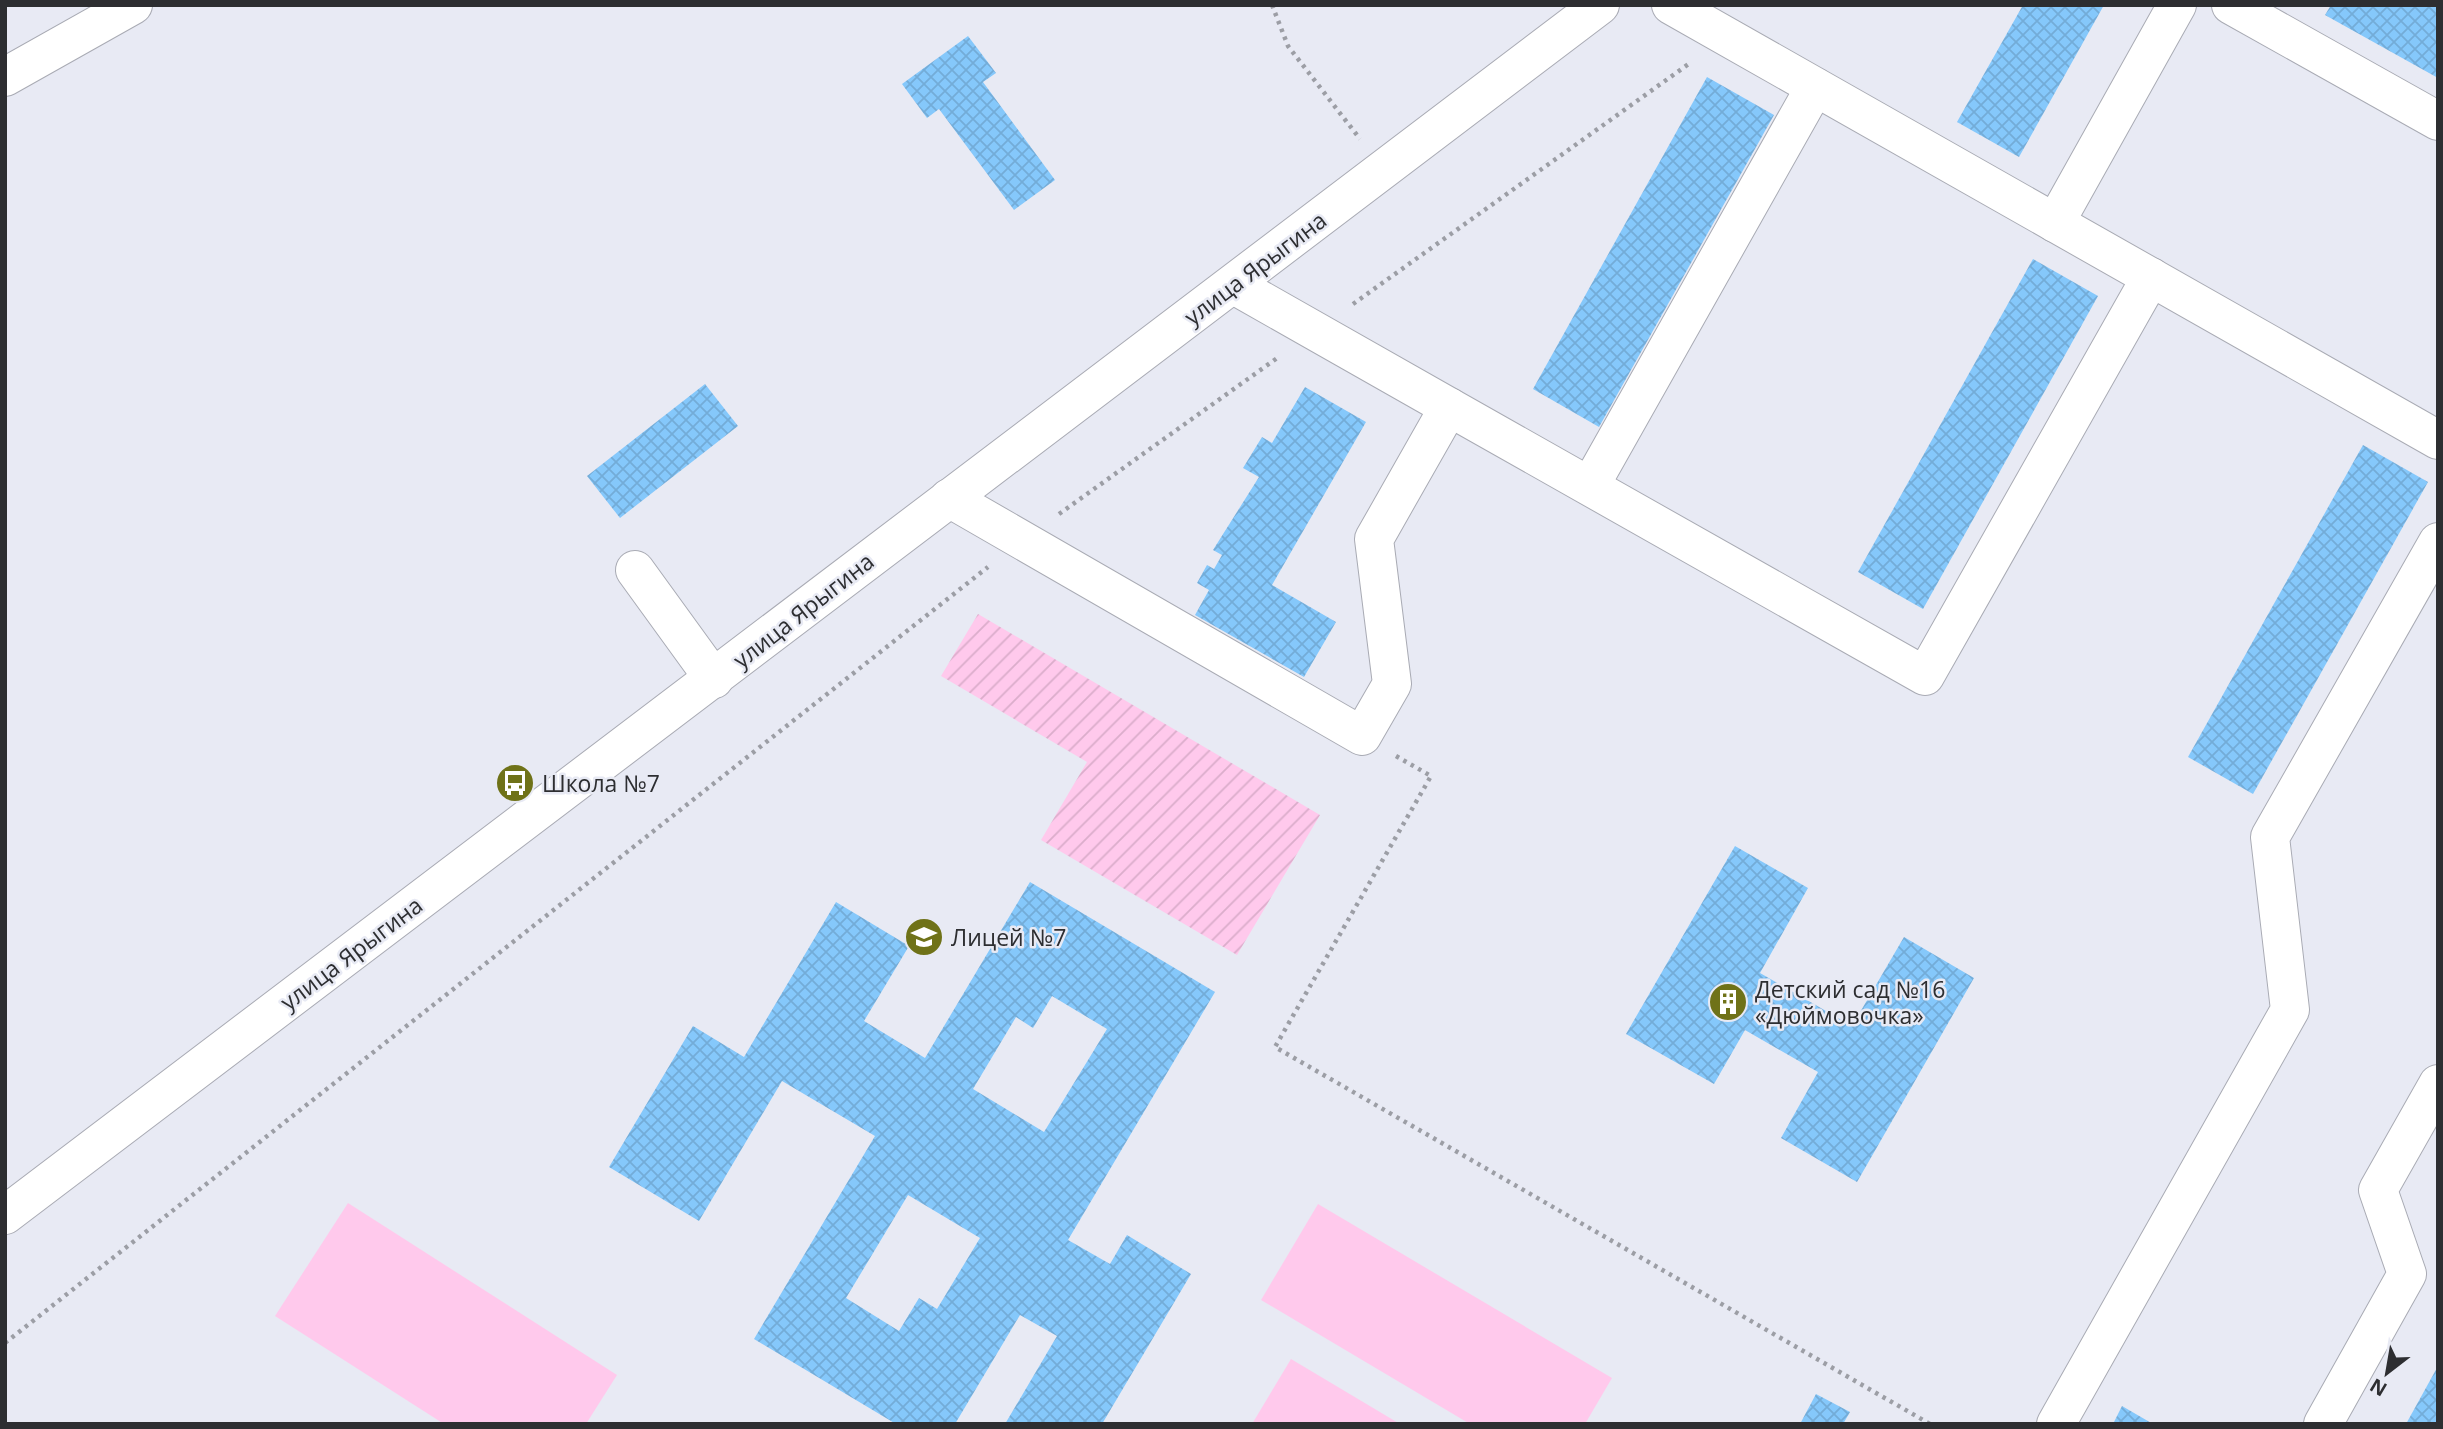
<svg xmlns="http://www.w3.org/2000/svg" width="2443" height="1429" viewBox="0 0 2443 1429" font-family="'Open Sans',sans-serif">
<style>
.garden{fill:url(#garden-furrows)}
.pitch{fill:#ffc9ec}
.building{fill:url(#building-cross-hatch);fill-rule:evenodd}
.lines{fill:none;stroke-linecap:round;stroke-linejoin:round}
.minor-casing{stroke:#a9abb4;stroke-width:40}
.path{stroke:#9c9ea5;stroke-width:4.5;stroke-dasharray:3.5 5;stroke-linecap:butt}
.minor{stroke:#fff;stroke-width:38}
.labels{text-anchor:middle;dominant-baseline:central;stroke-width:5;stroke-linejoin:round;paint-order:stroke}
.street-label{font-size:23px;fill:#2d2e31;stroke:#e8eaf4}
.poi-label{font-size:23px;fill:#2d2e31;stroke:#e8eaf4;text-anchor:start}
</style>
<defs>
<pattern id="garden-furrows" width="10" height="10" patternUnits="userSpaceOnUse" patternTransform="scale(1.75)"><rect width="10" height="10" fill="#ffc9ec"/><path d="M-1 1l2-2M0 10L10 0M9 11l2-2" fill="none" stroke="#dbadcb"/></pattern>
<pattern id="building-cross-hatch" width="8" height="8" patternUnits="userSpaceOnUse" patternTransform="scale(1.75)"><rect width="8" height="8" fill="#85c8fb"/><path d="M0 0l8 8M0 8l8-8" fill="none" stroke="#73acd8"/></pattern>
</defs>
<rect width="100%" height="100%" fill="#e8eaf4"/>
<!-- garden -->
<path class="garden" d="M978,614L1320,815L1237,955L1041,840L1087,762L941,676Z"/>
<!-- pitch -->
<g class="pitch">
<path d="M348,1203L617,1375L586,1424H444L275,1316Z"/>
<path d="M1318,1204L1612,1378L1585,1424H1470L1261,1300Z"/>
<path d="M1291,1359L1400,1424H1252Z"/>
</g>
<!-- building -->
<g class="building">
<path d="M2023,5H2104L2019,157L1957,122Z"/>
<path d="M2331,5H2438V78L2325,15Z"/>
<path d="M968,36L996,73L983,82L1055,180L1014,210L939,109L927,118L902,84Z"/>
<path d="M1707,77L1774,115L1599,427L1533,389Z"/>
<path d="M2033,259L2098,296L1923,609L1858,572Z"/>
<path d="M705,384L738,426L620,518L587,476Z"/>
<path d="M1305,387L1366,422L1272,585L1336,622L1304,677L1195,615L1209,590L1197,583L1207,565L1214,569L1222,555L1213,550L1259,477L1243,468L1262,437L1272,443Z"/>
<path d="M2363,445L2428,482L2253,794L2188,757Z"/>
<path d="M1735,846L1808,888L1760,973L1852,1026L1904,937L1974,978L1857,1182L1781,1138L1818,1072L1745,1030L1714,1084L1626,1034Z"/>
<path d="M1030,882L1215,992L1068,1240L1110,1264L1127,1235L1191,1274L1102,1424H1005L1057,1336L1020,1315L955,1424H896L754,1339L875,1136L782,1081L699,1221L609,1167L693,1026L744,1057L836,902L909,946L864,1021L925,1058ZM1052,996L1107,1029L1044,1132L973,1089L1016,1017L1033,1028ZM908,1195L980,1238L937,1309L919,1298L899,1331L846,1298Z"/>
<path d="M2438,1366V1424H2406Z"/>
<path d="M1816,1394L1850,1412L1843,1424H1800Z"/>
<path d="M2122,1406L2153,1424H2113Z"/>
</g>
<g class="lines">
<defs>
<g id="minor">
<path d="M1671,5L2438,440"/>
<path d="M2231,5L2438,121"/>
<path d="M5,77L133,5"/>
<path d="M2055,223L2177,5"/>
<path d="M1449,407L1925,676L2151,277"/>
<path d="M1590,486L1815,87"/>
<path d="M949,498L1362,736L1392,684L1374,539L1449,407L1234,285"/>
<path d="M635,570L714,679"/>
<path d="M5,1215L1600,5"/>
<path d="M2056,1424L2290,1010L2270,837L2438,542"/>
<path d="M2323,1424L2407,1274L2378,1190L2438,1084"/>
</g>
</defs>
<!-- minor casing -->
<use href="#minor" class="minor-casing"/>
<!-- path -->
<g class="path">
<path d="M1272,5L1288,46L1360,139"/>
<path d="M1353,304L1690,63"/>
<path d="M1059,514L1280,356"/>
<path d="M1396,756L1431,776L1275,1047L1930,1424"/>
<path d="M5,1343L988,567"/>
</g>
<!-- minor -->
<use href="#minor" class="minor"/>
</g>
<!-- icons -->
<defs>
<symbol id="bus-disc" viewBox="-11 -11 22 22"><circle r="9.5" fill="#6f7218" stroke="#e8eaf4"/><path d="M-5-6H5V4H4V6H2V4H-2V6H-4V4H-5ZM-3.5-4V0h7V-4ZM-3.5 1.2v1.5H-2V1.2ZM2 1.2v1.5H3.5V1.2Z" fill="#fff"/></symbol>
<symbol id="school-disc" viewBox="-11 -11 22 22"><circle r="9.5" fill="#6f7218" stroke="#e8eaf4"/><path d="M0-5L7-2L0 1L-7-2ZM-4 1L0 2.5L4 1V4Q0 6-4 4Z" fill="#fff"/></symbol>
<symbol id="building-disc" viewBox="-11 -11 22 22"><circle r="9.5" fill="#6f7218" stroke="#e8eaf4"/><path d="M-4-6H4V6H1V3H-1V6H-4ZM-2.5-4.3h1.7v1.8h-1.7ZM.8-4.3h1.7v1.8H.8ZM-2.5-1h1.7V.8h-1.7ZM.8-1h1.7V.8H.8Z" fill="#fff"/></symbol>
</defs>
<g fill-rule="evenodd">
<use href="#bus-disc" x="493" y="761" width="44" height="44"/>
<use href="#school-disc" x="902" y="915" width="44" height="44"/>
<use href="#building-disc" x="1706" y="980" width="44" height="44"/>
</g>
<g class="labels">
<!-- street labels -->
<g class="street-label">
<text transform="translate(1255 268) rotate(-37)">улица Ярыгина</text>
<text transform="translate(803 610) rotate(-38)">улица Ярыгина</text>
<text transform="translate(351 953) rotate(-37)">улица Ярыгина</text>
</g>
<!-- poi labels -->
<g class="poi-label">
<text x="542" y="783">Школа №7</text>
<text x="951" y="937">Лицей №7</text>
<text x="1755" y="989">Детский сад №16<tspan x="1755" dy="26">«Дюймовочка»</tspan></text>
</g>
</g>
<!-- border -->
<rect width="2443" height="1429" fill="none" stroke="#2d2e31" stroke-width="14"/>
<!-- north arrow -->
<g transform="translate(2387 1373) rotate(211)" stroke="#e8eaf4" stroke-width="5" paint-order="stroke">
<path d="M0-5L12 26L0 18L-12 26Z" fill="#2d2e31"/>
<text y="-10" font-size="19" font-weight="bold" text-anchor="middle" fill="#2d2e31">N</text>
</g>
</svg>
